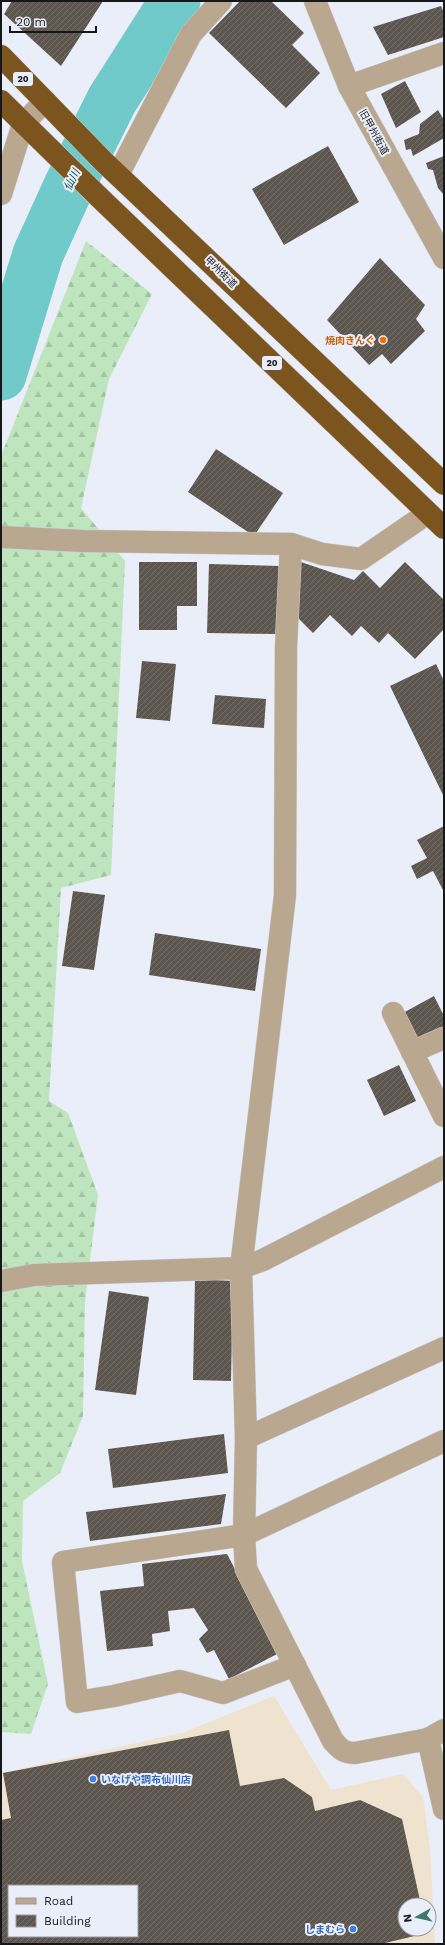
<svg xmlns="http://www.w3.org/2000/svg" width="445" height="1945" viewBox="0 0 445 1945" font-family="'Work Sans','Noto Sans JP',sans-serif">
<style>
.commercial{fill:#efe2ce;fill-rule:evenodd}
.forest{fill:url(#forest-firs)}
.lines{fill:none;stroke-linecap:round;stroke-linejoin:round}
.river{stroke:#70caca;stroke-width:51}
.building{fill:url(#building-hatch);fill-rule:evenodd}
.minor-casing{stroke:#c8ccd4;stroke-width:23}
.highway-casing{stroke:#c8ccd4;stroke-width:23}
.minor{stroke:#baa790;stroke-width:22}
.highway{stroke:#7c551e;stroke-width:22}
.food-dot{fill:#e8710a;stroke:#eaeef8;stroke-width:1.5}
.shop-dot{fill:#3f7fe0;stroke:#eaeef8;stroke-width:1.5}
.labels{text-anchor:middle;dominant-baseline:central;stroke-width:4;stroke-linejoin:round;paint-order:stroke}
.shield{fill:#eaeef8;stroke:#55585d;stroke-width:1}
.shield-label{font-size:9px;font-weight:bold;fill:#15171a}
.street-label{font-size:10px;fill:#15171a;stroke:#eaeef8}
.food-label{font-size:10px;font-weight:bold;fill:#c56008;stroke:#eaeef8;text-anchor:end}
.shop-label{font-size:10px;font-weight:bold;fill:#366cbe;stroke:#eaeef8;text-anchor:start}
.water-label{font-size:11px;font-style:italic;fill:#005656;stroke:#eaeef8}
</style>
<defs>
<pattern id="forest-firs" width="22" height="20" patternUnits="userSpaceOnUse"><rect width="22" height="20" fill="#bfe5be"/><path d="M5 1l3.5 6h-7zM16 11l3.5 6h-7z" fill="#a3c4a3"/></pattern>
<pattern id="building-hatch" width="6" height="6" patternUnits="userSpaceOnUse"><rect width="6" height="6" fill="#5d564f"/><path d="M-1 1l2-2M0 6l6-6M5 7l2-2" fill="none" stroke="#746f6a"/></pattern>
</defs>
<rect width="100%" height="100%" fill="#eaeef8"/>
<!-- commercial -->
<path class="commercial" d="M274,1696L331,1790L403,1774L423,1797L430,1848L435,1944H1V1773L182,1733ZM9,1886H137V1936H9ZM405,1905H429V1929H405Z"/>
<!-- forest -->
<path class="forest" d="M86,241L152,294L109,379L81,508L125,561L111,875L61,888L49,1101L68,1113L98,1195L85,1302L83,1416L60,1473L23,1501L22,1561L48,1684L31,1734L1,1732V456Z"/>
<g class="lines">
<!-- river -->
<path class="river" d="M1,375L38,254L69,186L112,100L175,1"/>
</g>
<!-- building -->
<g class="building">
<path d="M12,1H103L61,66L4,14Z"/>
<path d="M240,1H271L304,33L292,45L320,73L286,108L209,33Z"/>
<path d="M441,6L444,13V37L388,55L373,27Z"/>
<path d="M405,81L421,112L396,128L381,94Z"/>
<path d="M438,110L444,120V138L413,156L411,149L406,150L404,140L419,134L420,124Z"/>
<path d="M328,146L359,202L284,245L252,189Z"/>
<path d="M444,156V195L438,188L433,170L428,169L426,163Z"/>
<path d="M380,258L425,305L416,319L425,331L391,364L382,354L369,365L327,320Z"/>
<path d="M216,449L283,493L254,536L188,492Z"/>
<path d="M139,562H197V606H177V630H139Z"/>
<path d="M301,562L354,580L363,571L380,588L405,562L444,600V629L415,659L388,633L379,643L361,626L352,636L330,615L313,633L297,617Z"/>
<path d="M209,564L279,566L277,634L207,633Z"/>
<path d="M142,661L176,664L170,721L136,718Z"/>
<path d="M436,664L444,681V797L390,686Z"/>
<path d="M215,695L266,699L264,728L212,724Z"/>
<path d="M444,826V892L433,871L417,879L411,866L427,858L417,840Z"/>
<path d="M73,891L105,895L94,970L62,966Z"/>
<path d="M155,933L261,949L255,991L149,975Z"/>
<path d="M434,996L444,1016V1027L418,1040L403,1013Z"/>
<path d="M399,1065L416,1101L384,1116L367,1080Z"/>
<path d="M195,1279L233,1281L231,1381L193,1380Z"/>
<path d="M109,1291L149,1297L136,1395L95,1390Z"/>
<path d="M224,1434L228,1473L113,1488L108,1449Z"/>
<path d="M226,1494L221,1524L90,1541L86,1512Z"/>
<path d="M227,1554L279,1653L229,1679L214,1650L207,1653L199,1639L208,1630L194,1608L168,1611L170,1631L152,1634L153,1646L107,1651L100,1591L144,1586L142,1564Z"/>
<path d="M229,1730L240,1786L284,1778L312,1797L315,1811L360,1800L402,1819L421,1905H405V1929H426L427,1933L381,1944H1V1820L11,1818L3,1773ZM9,1886H137V1936H9Z"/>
</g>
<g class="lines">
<defs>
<g id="minor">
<path d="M315,1L349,86L444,258"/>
<path d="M349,86L444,53"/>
<path d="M118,175L191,34L221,1"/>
<path d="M1,194L23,124L45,101"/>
<path d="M1,537L83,541L291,544L322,554L361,559L428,513"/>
<path d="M291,544L286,647L285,895L241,1268L246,1438L244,1535L246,1569L333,1741C340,1749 344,1753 355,1753L428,1739L444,1730"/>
<path d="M393,1013L444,1116"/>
<path d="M412,1052L444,1038"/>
<path d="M1,1281L34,1275L241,1268L263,1260L444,1167"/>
<path d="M246,1438L444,1348"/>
<path d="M295,1665L223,1693L180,1681L114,1696L77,1702L63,1562L244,1535L444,1441"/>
<path d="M428,1739L444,1809"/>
</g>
<g id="highway">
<path d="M1,56L103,161L444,484"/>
<path d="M1,101L100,198L444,528"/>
</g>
</defs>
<!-- minor casing -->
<use href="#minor" class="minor-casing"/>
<!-- highway casing -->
<use href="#highway" class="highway-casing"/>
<!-- minor -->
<use href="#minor" class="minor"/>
<!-- highway -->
<use href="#highway" class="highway"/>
</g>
<!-- markers -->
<circle class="food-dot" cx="383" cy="340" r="4"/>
<g class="shop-dot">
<circle cx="93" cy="1779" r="4"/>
<circle cx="353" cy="1929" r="4"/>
</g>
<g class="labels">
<!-- shield labels -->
<g class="shield">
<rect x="13" y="72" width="20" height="14" rx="3"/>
<rect x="262" y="356" width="20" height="14" rx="3"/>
</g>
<g class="shield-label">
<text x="23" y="79">20</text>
<text x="272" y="363">20</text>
</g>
<!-- street labels -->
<g class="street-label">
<text transform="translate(374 132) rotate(61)">旧甲州街道</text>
<text transform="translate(221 272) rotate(44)">甲州街道</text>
</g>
<!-- food labels -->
<g class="food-label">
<text x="375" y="340">焼肉きんぐ</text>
</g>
<!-- shop labels -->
<g class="shop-label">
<text x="101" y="1779">いなげや調布仙川店</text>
<text x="345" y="1929" text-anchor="end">しまむら</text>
</g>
<!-- water labels -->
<g class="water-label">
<text transform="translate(72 180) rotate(-64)">仙川</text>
</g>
</g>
<!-- border -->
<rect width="445" height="1945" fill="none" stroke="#15171a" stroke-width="4"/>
<!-- legend -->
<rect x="8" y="1885" width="130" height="52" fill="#eaeef8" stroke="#95989f"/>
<rect x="16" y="1898" width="20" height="6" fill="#baa790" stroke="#95989f"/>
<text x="44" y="1905" font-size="12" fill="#15171a">Road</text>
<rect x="16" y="1915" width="20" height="12" fill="url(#building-hatch)" stroke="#95989f"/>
<text x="44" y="1925" font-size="12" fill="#15171a">Building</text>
<!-- north arrow -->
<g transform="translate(417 1917) rotate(262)"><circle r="19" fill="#eaeef8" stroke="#95989f"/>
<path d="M0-3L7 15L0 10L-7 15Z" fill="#3c7b69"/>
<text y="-6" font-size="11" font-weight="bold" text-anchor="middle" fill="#15171a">N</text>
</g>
<!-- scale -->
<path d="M10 26v6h86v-6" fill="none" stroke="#15171a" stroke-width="2"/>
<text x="16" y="26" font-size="12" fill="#15171a" stroke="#eaeef8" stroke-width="3" paint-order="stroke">20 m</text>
</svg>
